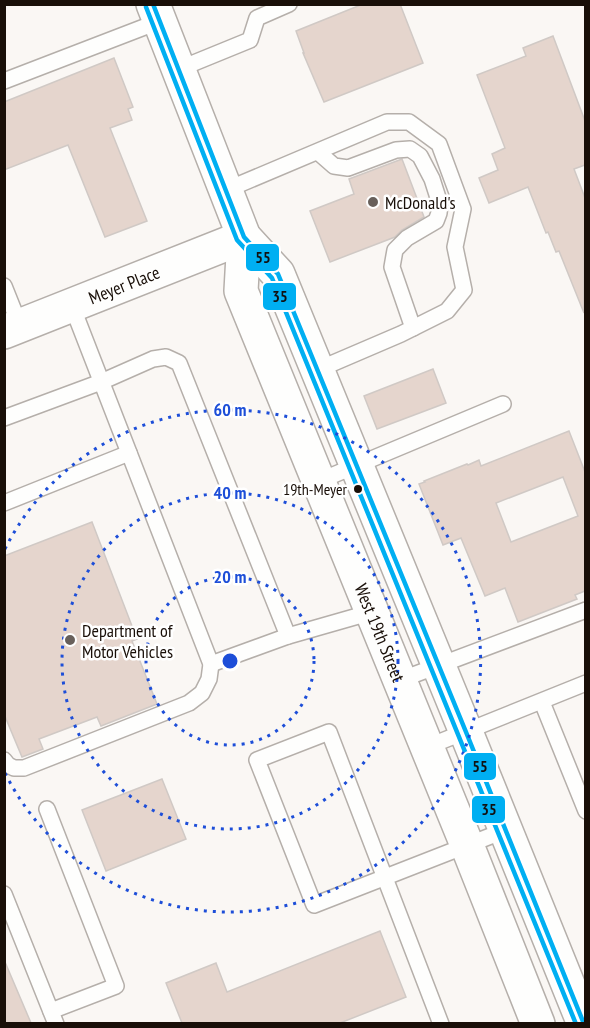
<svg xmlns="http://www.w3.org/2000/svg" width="590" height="1028" viewBox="0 0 590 1028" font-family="'PT Sans Narrow',sans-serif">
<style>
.building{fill:#e5d5cd;stroke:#d0c9c5;stroke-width:1.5;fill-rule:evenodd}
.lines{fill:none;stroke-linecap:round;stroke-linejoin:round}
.service-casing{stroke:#b5afaa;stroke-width:18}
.tertiary-casing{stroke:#b5afaa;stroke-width:36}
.secondary-casing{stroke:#b5afaa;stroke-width:36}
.service{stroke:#fefefd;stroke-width:15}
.tertiary{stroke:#fefefd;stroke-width:33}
.secondary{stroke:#fefefd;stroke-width:33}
.bus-1-casing{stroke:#fff;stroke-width:9}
.bus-2-casing{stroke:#fff;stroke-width:9}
.bus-1{stroke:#00aff2;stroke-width:4.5}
.bus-2{stroke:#00aff2;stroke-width:4.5}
.ring{fill:none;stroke:#1d4ed8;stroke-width:3;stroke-dasharray:3 6}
.poi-dot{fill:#68605b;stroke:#fff;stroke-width:2}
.bus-dot{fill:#190f08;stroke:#fff;stroke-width:2}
.labels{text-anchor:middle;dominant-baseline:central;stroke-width:5;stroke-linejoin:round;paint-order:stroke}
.bus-label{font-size:16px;fill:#190f08;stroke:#fff;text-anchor:end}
.poi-label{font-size:18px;fill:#190f08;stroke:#fff;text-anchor:start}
.street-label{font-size:18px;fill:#190f08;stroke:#fff}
.centre{fill:#1d4ed8;stroke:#fff;stroke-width:3}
.ring-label{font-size:18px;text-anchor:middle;font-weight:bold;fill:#1d4ed8;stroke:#fff;stroke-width:5;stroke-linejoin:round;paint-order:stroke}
.line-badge{stroke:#fff;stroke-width:2}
.pale-badge-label{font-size:16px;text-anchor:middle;font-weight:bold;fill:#111}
</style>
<rect width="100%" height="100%" fill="#faf7f4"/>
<!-- building -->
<g class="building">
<path d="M363,4H400L423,63L324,102L303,53H304L296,31Z"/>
<path d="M553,36L585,121V165L574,169L585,198L584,313L559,251L556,252L548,232L546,233L528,187L489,203L479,178L498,170L492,154L505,148L477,75L526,56L523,48Z"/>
<path d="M114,58L133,107L128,109L132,120L110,128L147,221L105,237L68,145L4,170V102Z"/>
<path d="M402,159L424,217L402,230L395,237L330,262L310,211L354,194L349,179Z"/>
<path d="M433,369L446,403L377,429L364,396Z"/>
<path d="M569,431L585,472V591L575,595L577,599L518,622L505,588L485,596L461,538L443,545L419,484L425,482L424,481L467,464L468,465L479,460L481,466ZM563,477L578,516L511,542L496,503Z"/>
<path d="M92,522L137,639L132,641L157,704L101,726L97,717L39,739L43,749L22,757L4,714V556Z"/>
<path d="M162,779L186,839L106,871L82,810Z"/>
<path d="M380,931L406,997L340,1023H182L166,983L216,963L227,992Z"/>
<path d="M4,962H5L31,1023H4Z"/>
</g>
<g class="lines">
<defs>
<g id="service">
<path d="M179,69L250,40L257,18L289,4"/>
<path d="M4,81L160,21"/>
<path d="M318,152L334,166L348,168L396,150L410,149L420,156L432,179L440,204L439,213L436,221L407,238L395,250L392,267L413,328"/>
<path d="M226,190L387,122H409L439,144L463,209L455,247L464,290L447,311L401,334L317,370"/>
<path d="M4,286L20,326"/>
<path d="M4,418L101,382L153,359L166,357L179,363L288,636"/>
<path d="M319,481L503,404"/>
<path d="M4,503L129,453"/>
<path d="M211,664L288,636L372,612"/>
<path d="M400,680L586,610"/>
<path d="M542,702L586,811"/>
<path d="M427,747L586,683"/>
<path d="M4,760L8,765L14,768H24L189,703L202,693L209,679L211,664L72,306"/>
<path d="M47,809L116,986L51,1011"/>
<path d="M4,894L56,1024"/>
<path d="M441,1024L329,732L257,760L314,905C378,880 442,855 506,830"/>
</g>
<g id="tertiary">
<path id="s1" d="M4,332L244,237"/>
</g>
<g id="secondary">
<path d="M153,4L244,237L278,274L466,732L584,1024"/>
<path id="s2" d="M244,237L241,291L467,845L538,1024"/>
</g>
</defs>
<!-- service casing -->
<use href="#service" class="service-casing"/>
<!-- tertiary casing -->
<use href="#tertiary" class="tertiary-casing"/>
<!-- secondary casing -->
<use href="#secondary" class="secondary-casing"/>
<!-- service -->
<use href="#service" class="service"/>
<!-- tertiary -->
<use href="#tertiary" class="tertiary"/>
<!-- secondary -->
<use href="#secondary" class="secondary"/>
<defs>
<path id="bus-1" d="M153,4L244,237L278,274L466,732L584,1024"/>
<path id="bus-2" d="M146,7L237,240L272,278L576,1024"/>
</defs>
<!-- bus-1 casing -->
<use href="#bus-1" class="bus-1-casing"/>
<!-- bus-2 casing -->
<use href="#bus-2" class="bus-2-casing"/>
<!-- bus-1 -->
<use href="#bus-1" class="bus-1"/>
<!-- bus-2 -->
<use href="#bus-2" class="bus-2"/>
</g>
<!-- distance rings -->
<g class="ring">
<circle cx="230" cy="661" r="84"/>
<circle cx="230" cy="661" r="168"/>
<path d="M5 549A251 251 0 1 1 5 773"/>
</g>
<!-- markers -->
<g class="poi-dot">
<circle cx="373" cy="202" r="6"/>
<circle cx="70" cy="640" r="6"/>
</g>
<circle class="bus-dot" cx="358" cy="489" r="5"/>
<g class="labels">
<!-- bus labels -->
<g class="bus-label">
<text x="347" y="489">19th-Meyer</text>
</g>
<!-- poi labels -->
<g class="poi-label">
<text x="385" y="202">McDonald's</text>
<text x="82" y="630">Department of<tspan x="82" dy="21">Motor Vehicles</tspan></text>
</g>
<!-- street labels -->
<g class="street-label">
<text stroke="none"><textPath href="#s1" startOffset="129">Meyer Place</textPath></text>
<text stroke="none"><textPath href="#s2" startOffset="423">West 19th Street</textPath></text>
</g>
</g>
<circle cx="230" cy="661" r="9" class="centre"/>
<g class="ring-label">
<text x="230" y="416">60 m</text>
<text x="230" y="499">40 m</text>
<text x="230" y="583">20 m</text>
</g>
<g class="line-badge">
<rect x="245" y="243" width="35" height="29" rx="6" fill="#00aff2"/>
<rect x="262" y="282" width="35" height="29" rx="6" fill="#00aff2"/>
<rect x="463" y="752" width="34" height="29" rx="6" fill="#00aff2"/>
<rect x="471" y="795" width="35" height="29" rx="6" fill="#00aff2"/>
</g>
<g class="pale-badge-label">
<text x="263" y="263">55</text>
<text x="280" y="302">35</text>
<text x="480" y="772">55</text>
<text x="489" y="815">35</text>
</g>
<!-- border -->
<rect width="590" height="1028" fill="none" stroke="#190f08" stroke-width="12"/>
</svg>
